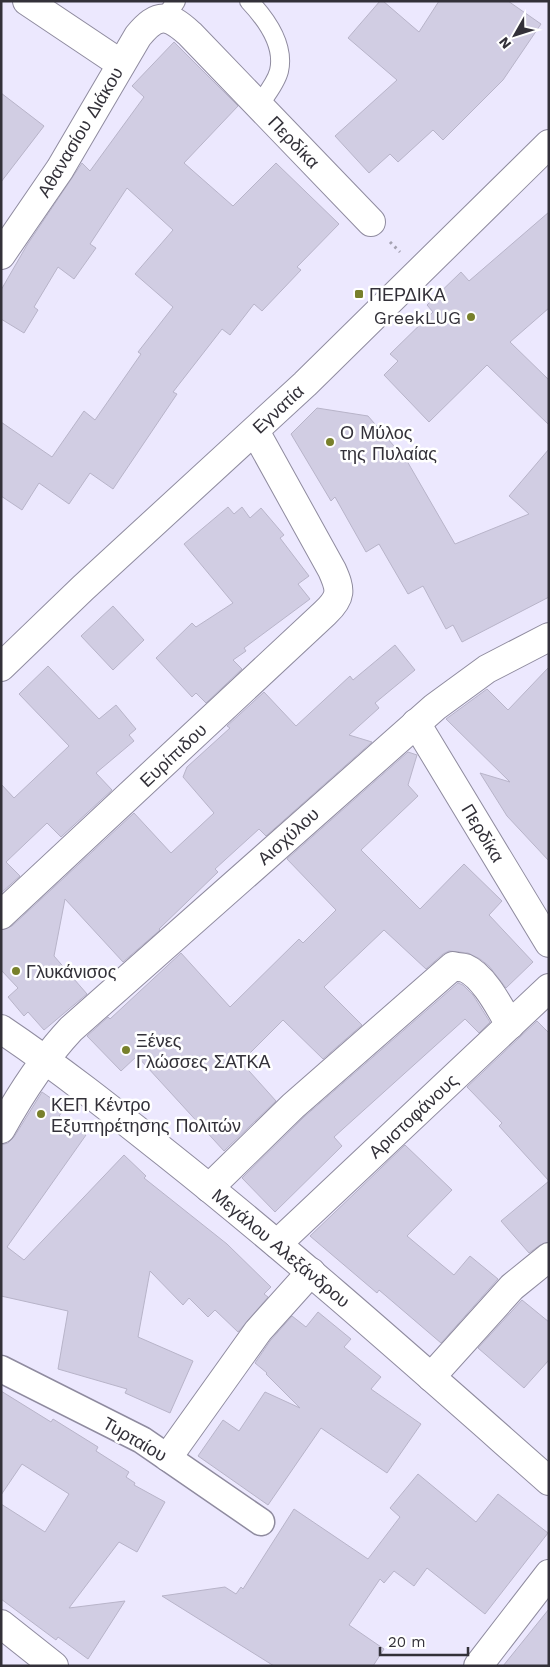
<svg xmlns="http://www.w3.org/2000/svg" width="550" height="1667" font-family="'Work Sans',sans-serif">
<style>
.building{fill:#d1cde3;stroke:#b8b4c9}
.lines{fill:none;stroke-linecap:round;stroke-linejoin:round}
.service-casing{stroke:#8f8b9f;stroke-width:20}
.pedestrian-casing{stroke:#8f8b9f;stroke-width:29}
.minor-casing{stroke:#8f8b9f;stroke-width:30}
.tertiary-casing{stroke:#8f8b9f;stroke-width:30}
.path{stroke:#a4a1b1;stroke-width:3;stroke-dasharray:2.5 4;stroke-linecap:butt}
.service{stroke:#fff;stroke-width:18}
.pedestrian{stroke:#fff;stroke-width:26}
.minor{stroke:#fff;stroke-width:28}
.tertiary{stroke:#fff;stroke-width:28}
.poi-dot{fill:#78802b;stroke:#fff;stroke-width:2}
.labels{text-anchor:middle;dominant-baseline:central;stroke-width:5;stroke-linejoin:round;paint-order:stroke}
.street-label{font-size:18px;fill:#333139;stroke:#fff}
.poi-label{font-size:18px;fill:#333139;stroke:#fff;text-anchor:start}
</style>
<rect width="100%" height="100%" fill="#ece8fe"/>
<g class="building">
<polygon points="380,1 383,1 419,32 439,1 508,1 541,24 503,80 443,140 433,130 398,162 390,154 369,173 335,136 397,80 348,38"/>
<polygon points="174,42 238,106 184,163 233,206 276,163 339,224 297,267 301,270 262,311 254,304 230,335 222,329 173,392 177,394 113,489 90,473 69,504 39,483 22,510 1,496 1,422 52,457 84,411 95,420 141,354 138,352 173,307 135,274 173,230 127,188 90,244 96,248 74,279 58,267 34,307 38,310 24,333 1,319 1,290 27,245 82,163 90,171 144,97 132,86"/>
<polygon points="1,93 44,126 1,182"/>
<polygon points="549,212 549,308 510,342 549,380 549,425 487,365 429,422 384,375 398,361 390,354 433,312 427,305 461,272 469,281"/>
<polygon points="317,408 368,416 407,461 455,544 529,514 509,496 549,449 549,597 462,642 453,625 446,629 423,586 408,594 379,544 366,552 335,497 331,501 291,434"/>
<polygon points="228,507 234,514 242,507 250,518 261,508 284,535 280,538 309,576 298,584 310,599 244,648 246,651 233,660 242,669 206,703 196,693 192,697 156,658 192,623 196,627 233,603 184,544"/>
<polygon points="113,606 144,640 113,670 81,636"/>
<polygon points="395,645 415,670 375,703 379,708 349,735 372,742 266,836 259,829 215,869 218,872 159,929 160,930 123,962 65,899 54,956 87,994 44,1030 28,1012 24,1016 8,997 18,988 1,970 1,930 12,926 134,813 171,853 214,813 183,777 187,767 230,728 227,726 264,692 296,726 350,676 353,680"/>
<polygon points="48,666 99,719 116,705 136,729 129,735 134,741 96,773 112,790 61,837 47,823 6,862 20,876 1,893 1,784 14,798 69,746 19,694"/>
<polygon points="549,667 549,861 507,816 480,773 510,782 446,719 487,689 508,710"/>
<polygon points="408,752 417,755 408,785 418,796 361,850 420,909 464,864 502,901 489,915 533,962 506,988 489,966 480,959 468,953 449,951 443,954 426,969 384,930 324,987 362,1025 323,1059 283,1020 241,1062 276,1101 224,1151 137,1056 121,1071 87,1036 108,1017 110,1019 181,953 230,1007 299,939 303,943 336,910 287,859"/>
<polygon points="458,983 463,985 473,995 490,1022 479,1033 465,1019 334,1137 342,1146 275,1212 242,1178 304,1117"/>
<polygon points="537,1021 549,1033 549,1181 499,1126 502,1123 467,1087"/>
<polygon points="42,1092 65,1108 59,1116 86,1135 7,1247 24,1260 124,1155 146,1176 144,1178 227,1244 271,1287 264,1294 268,1297 238,1332 215,1310 208,1317 189,1298 183,1305 150,1271 138,1337 193,1361 170,1413 125,1393 127,1389 58,1369 68,1311 1,1296 1,1145 8,1143 14,1137"/>
<polygon points="405,1145 452,1190 407,1236 454,1275 470,1256 498,1279 441,1343 379,1290 377,1293 310,1236"/>
<polygon points="549,1181 549,1242 540,1245 529,1253 501,1221"/>
<polygon points="522,1300 549,1322 549,1360 524,1388 478,1348"/>
<polygon points="318,1312 351,1339 344,1347 381,1377 371,1389 421,1424 387,1473 321,1428 268,1505 198,1456 223,1420 239,1431 265,1392 300,1408 266,1374 267,1373 255,1363 270,1341 292,1316 306,1327"/>
<polygon points="1,1391 51,1422 53,1419 98,1447 96,1451 129,1472 126,1477 135,1483 134,1485 165,1502 137,1552 119,1542 69,1608 125,1601 88,1659 58,1637 56,1640 1,1599 1,1504 45,1532 69,1494 22,1464 1,1495"/>
<polygon points="418,1474 476,1522 498,1494 548,1533 485,1614 427,1568 414,1586 394,1571 384,1583 380,1579 349,1625 384,1649 373,1666 274,1666 162,1596 225,1587 236,1594 241,1587 243,1589 294,1509 368,1559 400,1517 390,1508"/>
<polygon points="549,1609 549,1666 503,1666"/>
</g>
<g class="lines">
<g class="service-casing">
<g id="service">
<path d="M249 1C266 19 285 45 279 71 276 83 266 95 259 105"/>
<polyline points="165,18 176,1"/>
</g>
</g>
<g class="pedestrian-casing">
<polyline id="pedestrian" points="1,1369 142,1440 261,1522"/>
</g>
<g class="minor-casing">
<g id="minor">
<polyline points="27,1 121,64"/>
<path d="M1 255 60 169 138 36C158 12 168 14 190 34L371 222"/>
<polyline points="416,723 549,943"/>
<path d="M1 915 325 613C342 597 341 590 332 570L255 431"/>
<path d="M1 1129C21 1093 43 1059 71 1029L435 707 487 669 549 637"/>
<path d="M209 1188 293 1106 453 966C456 967 461 967 465 968 484 976 500 1008 510 1025"/>
<polyline points="277,1244 549,988"/>
<polyline points="431,1377 512,1287 549,1257"/>
<polyline points="168,1457 258,1331 311,1272"/>
<polyline points="1,1624 54,1666"/>
<polyline points="478,1666 549,1574"/>
</g>
</g>
<g class="tertiary-casing">
<g id="tertiary">
<polyline points="1,667 83,588 305,384 549,144"/>
<path d="M1 1029C59 1068 113 1111 167 1154 298 1258 423 1370 549 1481"/>
</g>
</g>
<polyline class="path" points="390,242 400,252"/>
<use href="#service" class="service"/>
<use href="#pedestrian" class="pedestrian"/>
<use href="#minor" class="minor"/>
<use href="#tertiary" class="tertiary"/>
</g>
<g class="poi-dot">
<rect x="354" y="289" width="10" height="10" rx="2.5"/>
<circle cx="471" cy="317" r="5"/>
<circle cx="330" cy="442" r="5"/>
<circle cx="16" cy="971" r="5"/>
<circle cx="126" cy="1050" r="5"/>
<circle cx="41" cy="1114" r="5"/>
</g>
<g class="labels">
<g class="street-label">
<text transform="translate(80 132) rotate(-59)">Αθανασίου Διάκου</text>
<text transform="translate(294 142) rotate(46)">Περδίκα</text>
<text transform="translate(278 409) rotate(-43)">Εγνατία</text>
<text transform="translate(173 755) rotate(-43)">Ευρίπιδου</text>
<text transform="translate(483 833) rotate(59)">Περδίκα</text>
<text transform="translate(288 836) rotate(-42)">Αισχύλου</text>
<text transform="translate(413 1116) rotate(-43)">Αριστοφάνους</text>
<text transform="translate(281 1248) rotate(40)">Μεγάλου Αλεξάνδρου</text>
<text transform="translate(135 1439) rotate(30)">Τυρταίου</text>
</g>
<g class="poi-label">
<text x="369" y="294">ΠΕΡΔΙΚΑ</text>
<text x="461" y="317" text-anchor="end">GreekLUG</text>
<text x="340" y="432">Ο Μύλος<tspan x="340" dy="21">της Πυλαίας</tspan></text>
<text x="26" y="971">Γλυκάνισος</text>
<text x="136" y="1040">Ξένες<tspan x="136" dy="21">Γλώσσες ΣΑΤΚΑ</tspan></text>
<text x="51" y="1104">ΚΕΠ Κέντρο<tspan x="51" dy="21">Εξυπηρέτησης Πολιτών</tspan></text>
</g>
</g>
<rect width="550" height="1667" fill="none" stroke="#333139" stroke-width="5"/>
<g transform="translate(515 35) rotate(231)" stroke="#ffffff" stroke-width="4" paint-order="stroke">
<path d="M0-4L9 19L0 12L-9 19Z" fill="#333139"/>
<text y="-8" font-size="14" font-weight="bold" text-anchor="middle" fill="#333139">N</text>
</g>
<path d="M380 1647v8h88v-8" fill="none" stroke="#333139" stroke-width="2.5"/>
<text x="388" y="1647" font-size="15" fill="#333139" stroke="#ffffff" stroke-width="4" paint-order="stroke">20 m</text>
</svg>
